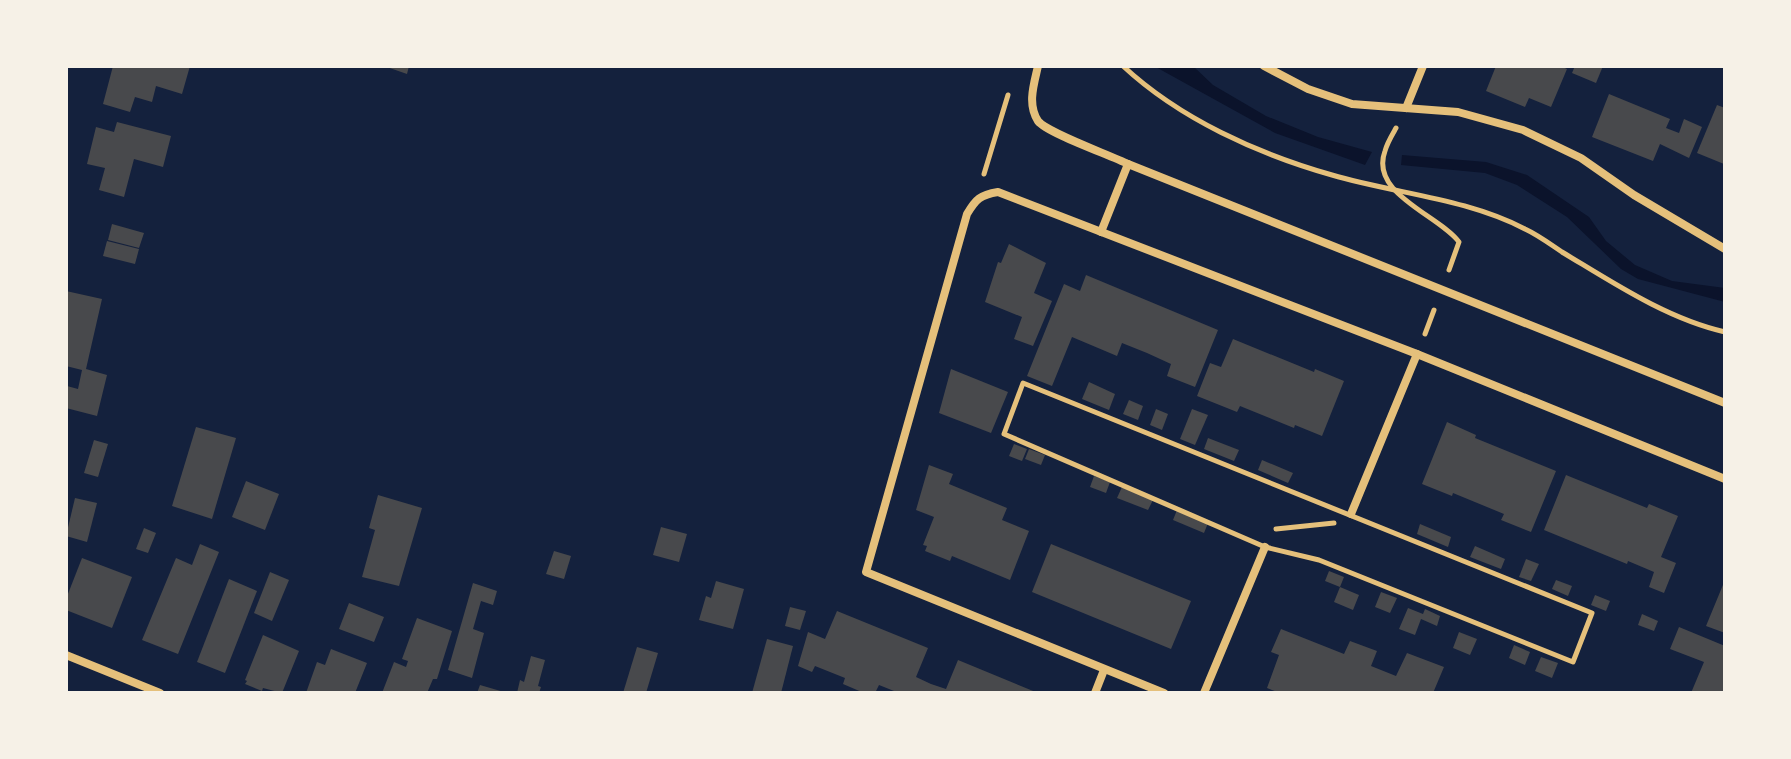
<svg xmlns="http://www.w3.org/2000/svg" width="1791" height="759" font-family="Poppins,sans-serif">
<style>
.water{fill:#0b132b}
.building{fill:#48494c}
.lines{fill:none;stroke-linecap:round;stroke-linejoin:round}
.path{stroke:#e5c07b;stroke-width:5}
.minor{stroke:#e5c07b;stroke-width:8}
</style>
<rect width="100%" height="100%" fill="#14213d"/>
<g class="water">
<polygon points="1154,66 1193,66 1213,85 1266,116 1318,137 1372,152 1365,165 1275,133"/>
<polygon points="1402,155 1486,162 1527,175 1589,217 1606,241 1635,265 1672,281 1725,288 1725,302 1638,279 1621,269 1567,217 1517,185 1485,173 1401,165"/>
</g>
<g class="building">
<polygon points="113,66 190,66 182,94 156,86 152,102 135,97 130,112 103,104"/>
<polygon points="384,66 409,66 407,74"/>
<polygon points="1496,66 1560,66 1567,69 1551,107 1529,98 1525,107 1486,91"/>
<polygon points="1575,66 1603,66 1596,83 1572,73"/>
<polygon points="1609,94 1670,119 1666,128 1679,133 1684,119 1702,127 1689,158 1660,144 1653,161 1592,137"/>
<polygon points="1717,105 1725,108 1724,164 1697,153"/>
<polygon points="117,122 171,136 163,167 134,159 124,197 99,190 105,168 87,164 96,127 114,132"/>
<polygon points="112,224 144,233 139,248 108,240"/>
<polygon points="107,241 139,249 135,264 103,256"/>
<polygon points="1009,244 1046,263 1034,293 1052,301 1033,346 1014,339 1022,317 985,302 998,262 1001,263"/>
<polygon points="1086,275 1218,330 1195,387 1167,376 1171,364 1147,353 1122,343 1117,356 1072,337 1052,386 1027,376 1064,284 1080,291"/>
<polygon points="66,291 102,299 86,369 107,375 97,416 66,408 67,386 78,389 82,370 66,366"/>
<polygon points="1233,339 1314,372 1315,369 1344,381 1322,436 1295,425 1294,428 1240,406 1237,412 1197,396 1210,363 1221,367"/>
<polygon points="951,369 1008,392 991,433 939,413"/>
<polygon points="1089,382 1115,394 1109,410 1082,399"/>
<polygon points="1129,400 1143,406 1138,420 1123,414"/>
<polygon points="1156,409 1168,414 1162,430 1150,425"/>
<polygon points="1192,409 1208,415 1195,445 1180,439"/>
<polygon points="1447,422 1476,435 1475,438 1556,471 1531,532 1501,520 1504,514 1453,493 1452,496 1422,484"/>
<polygon points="196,427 236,438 212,519 172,506"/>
<polygon points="1208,438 1239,450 1234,461 1204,449"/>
<polygon points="94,440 108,444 98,477 84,473"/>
<polygon points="1014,444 1027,449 1022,461 1009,456"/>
<polygon points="1029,449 1045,455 1041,465 1025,459"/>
<polygon points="1262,460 1293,473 1288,483 1258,470"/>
<polygon points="929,465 953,474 949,484 1007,508 1002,520 1029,531 1010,580 952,556 950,561 925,551 927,546 923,545 934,517 916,510"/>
<polygon points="1566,475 1647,508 1649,504 1678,516 1661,557 1676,563 1664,593 1649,587 1654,572 1628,561 1627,564 1544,530"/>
<polygon points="1094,476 1110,482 1106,493 1090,487"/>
<polygon points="246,481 279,494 265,530 232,517"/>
<polygon points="1122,487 1153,500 1148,510 1117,498"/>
<polygon points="378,495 422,508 399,586 362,577 375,530 369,528"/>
<polygon points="75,498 97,503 87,542 66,536"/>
<polygon points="1177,510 1208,523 1204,533 1173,520"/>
<polygon points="1420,524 1451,537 1448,547 1417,534"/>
<polygon points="661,527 687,534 679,562 653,555"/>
<polygon points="144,528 156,533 148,553 136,549"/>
<polygon points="200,544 219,552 178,654 142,640 176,558 192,565"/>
<polygon points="1051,544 1191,601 1171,649 1032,592"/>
<polygon points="1475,546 1505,559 1501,569 1470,557"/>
<polygon points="554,551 571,556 564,579 546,574"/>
<polygon points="82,558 132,577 112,628 66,610 66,599"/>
<polygon points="1526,559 1539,564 1531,581 1519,577"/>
<polygon points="1329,571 1344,577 1340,587 1325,581"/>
<polygon points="270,572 289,580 272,621 254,613"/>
<polygon points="229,579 257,591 225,673 197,662"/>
<polygon points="1556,580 1572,586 1568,596 1552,589"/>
<polygon points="1725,580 1725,633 1706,626"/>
<polygon points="716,581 744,589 733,629 699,620 706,596 711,598"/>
<polygon points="473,583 497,591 493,605 481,601 473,629 484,633 472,678 448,670"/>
<polygon points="1340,587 1359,595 1353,610 1334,602"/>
<polygon points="1381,592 1397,598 1390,613 1375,607"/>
<polygon points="1595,595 1610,601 1606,611 1591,605"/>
<polygon points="349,603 384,617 374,642 339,629"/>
<polygon points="790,607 806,611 800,630 785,626"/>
<polygon points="1408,608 1423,614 1425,609 1440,616 1437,626 1421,619 1415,635 1399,629"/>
<polygon points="837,611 928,648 916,677 931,684 946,689 958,660 1038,693 899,693 879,685 875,693 864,693 843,684 845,678 815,666 812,672 798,666 808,632 825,639"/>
<polygon points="1642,614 1658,621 1654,631 1638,625"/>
<polygon points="417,618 452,631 437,679 433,679 427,693 382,693 394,662 406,667 408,661 402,659"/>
<polygon points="1679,627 1725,646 1725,693 1691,693 1704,662 1670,649"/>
<polygon points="1281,629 1344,654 1350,641 1377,651 1371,666 1396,676 1407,653 1444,667 1433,693 1280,693 1267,688 1279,655 1271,652"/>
<polygon points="1459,632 1477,639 1470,655 1453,648"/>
<polygon points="263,635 299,651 282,693 263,688 262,691 245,684 247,681 245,680"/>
<polygon points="767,639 793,646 781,693 752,693"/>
<polygon points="1514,645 1530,652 1525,665 1509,658"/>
<polygon points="637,647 658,653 646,693 623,693"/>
<polygon points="331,649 367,663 355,693 306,693 317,662 325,665"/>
<polygon points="531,656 545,660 538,686 541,687 539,693 517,693 520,680 524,682"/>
<polygon points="1541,657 1558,663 1552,678 1535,671"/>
<polygon points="480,685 504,692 504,693 477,693"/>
</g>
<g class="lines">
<g class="path">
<path d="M1123 66C1180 119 1258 154 1332 175 1397 194 1465 198 1525 229 1538 235 1550 244 1562 252 1612 282 1667 319 1725 332"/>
<path d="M1396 128C1392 135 1387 143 1385 151 1369 194 1439 215 1459 242L1449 270"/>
<polyline points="984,174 1008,95"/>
<polyline points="1425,334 1434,310"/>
<polygon points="1023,383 1592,613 1573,662 1319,560 1265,547 1004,434"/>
<polyline points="1276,529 1334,523"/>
</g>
<g class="minor">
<path d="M1038 66C1034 84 1027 104 1038 121 1047 133 1110 155 1128 164L1725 403"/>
<polyline points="1264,66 1308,89 1352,104 1458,112 1523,130 1581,158 1634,195 1725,249"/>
<polyline points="1406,108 1423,66"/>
<polyline points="1101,232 1128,164"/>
<polyline points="1351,514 1417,354"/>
<polyline points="66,655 160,693"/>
<polyline points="1095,693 1104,670"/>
<path d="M1164 693 866 572 967 214C976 199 980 195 998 192L1417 354 1725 479"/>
<polyline points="1204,693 1265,547"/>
</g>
</g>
<rect width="1791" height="759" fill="none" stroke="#f6f1e7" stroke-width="136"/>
</svg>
